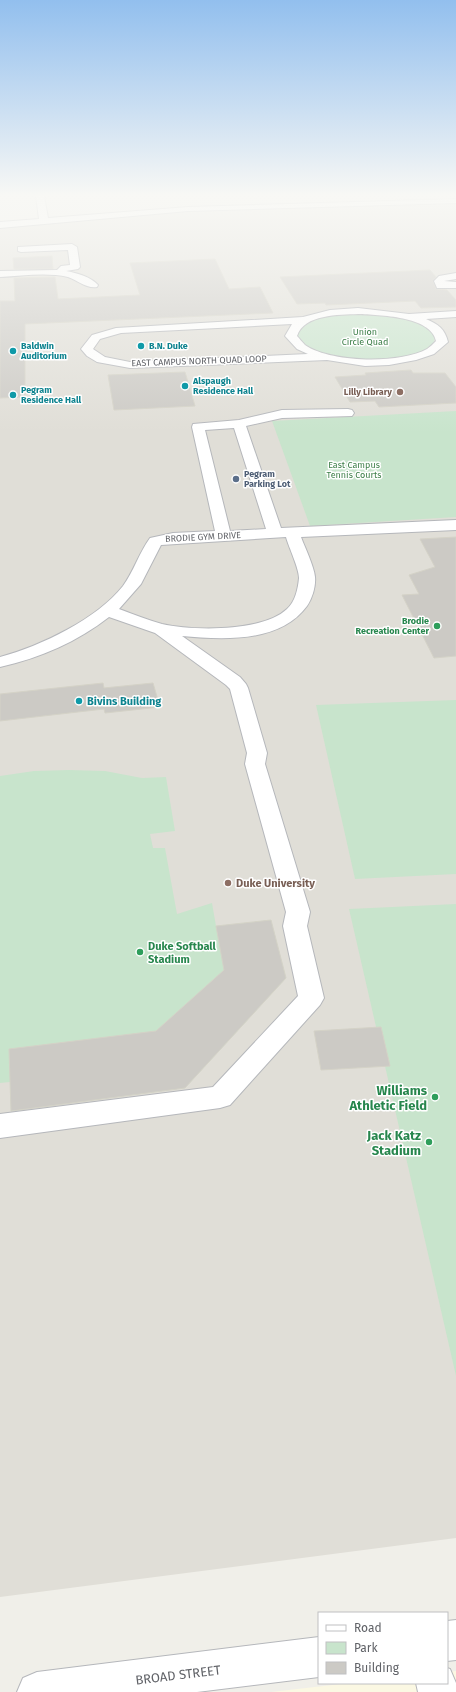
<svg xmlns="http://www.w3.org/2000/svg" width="456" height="1692" font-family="'Fira Sans',sans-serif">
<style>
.commercial{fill:#fbf8e3}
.education{fill:#e0ded7}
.green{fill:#c8e4cc}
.building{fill:#cccac5;stroke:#d4d2c7}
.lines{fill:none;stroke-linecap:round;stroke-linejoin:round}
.minor-casing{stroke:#b5b7bb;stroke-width:2}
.minor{fill:#fff;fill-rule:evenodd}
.culture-dot{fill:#0f9aa8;stroke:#fff;stroke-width:1.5}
.education-dot{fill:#8d6e63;stroke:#fff;stroke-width:1.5}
.service-dot{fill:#5c6f8a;stroke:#fff;stroke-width:1.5}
.leisure-dot{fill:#2e9e5b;stroke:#fff;stroke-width:1.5}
.labels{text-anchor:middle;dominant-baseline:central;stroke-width:3;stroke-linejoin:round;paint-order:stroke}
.far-park-label{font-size:9px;fill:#3e7f49;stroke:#fff}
.far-culture-label{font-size:9px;font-weight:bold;fill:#0d838f;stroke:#fff;text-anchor:start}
.far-street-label{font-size:9px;fill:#606267;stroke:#fff}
.far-education-label{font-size:9px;font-weight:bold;fill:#785e54;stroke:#fff;text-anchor:end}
.far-service-label{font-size:9px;font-weight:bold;fill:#4e5e75;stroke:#fff;text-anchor:start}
.far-leisure-label{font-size:9px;font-weight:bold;fill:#27864d;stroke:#fff;text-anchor:end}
.culture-label{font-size:11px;font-weight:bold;fill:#0d838f;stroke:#fff;text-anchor:start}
.education-label{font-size:11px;font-weight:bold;fill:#785e54;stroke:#fff;text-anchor:start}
.leisure-label{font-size:11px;font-weight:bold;fill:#27864d;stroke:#fff;text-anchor:start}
.near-leisure-label{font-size:13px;font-weight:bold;fill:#27864d;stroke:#fff;text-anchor:end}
.near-street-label{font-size:13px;fill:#606267;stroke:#fff}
</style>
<rect width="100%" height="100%" fill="#f0efe9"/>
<polygon class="commercial" points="456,1671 456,1692 271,1692 350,1683 447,1683 447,1672"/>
<polygon class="education" points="456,203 456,1538 0,1597 0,227 29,226 153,213 221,209"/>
<g class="green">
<path d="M345 314C365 314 426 313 434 336 436 341 432 346 428 349 404 364 322 364 301 344 298 342 297 336 295 333 313 317 322 317 345 314Z"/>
<polygon points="456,411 456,517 310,526 272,421"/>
<polygon points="456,700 456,874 355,879 316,705"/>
<polygon points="69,770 105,771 142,778 166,777 175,831 150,834 153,848 165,848 177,914 212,903 216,926 271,920 286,978 185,1088 11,1111 10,1082 0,1083 0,776 34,771"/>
<polygon points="456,904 456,1376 349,909"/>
</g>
<g class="building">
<polygon points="52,256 53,269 14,269 13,258"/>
<polygon points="215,259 229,289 260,287 273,313 25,324 25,397 0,398 0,301 15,301 14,278 55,277 58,299 140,295 130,263"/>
<polygon points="430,270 436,277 433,281 436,289 447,290 456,300 456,307 421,308 415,301 326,305 325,303 297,304 280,277"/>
<polygon points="411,370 413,373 445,373 456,387 456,403 379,407 375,401 350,402 335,377 366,375 365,373"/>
<polygon points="185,372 195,406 114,410 108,375"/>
<polygon points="456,537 456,656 434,658 402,595 419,594 409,575 435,567 420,539"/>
<polygon points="103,683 104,688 153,683 160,707 105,713 104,709 0,721 0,694"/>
<polygon points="271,920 286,978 185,1088 11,1111 9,1049 156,1031 224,970 216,926"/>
<polygon points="381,1027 390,1066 321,1070 314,1031"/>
</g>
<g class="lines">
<g class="minor-casing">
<g id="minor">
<polygon points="36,196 44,196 48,218 188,207 456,199 456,203 188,211 0,228 0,222 39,219"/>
<path d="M72 244 77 247 80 267 78 269 66 271C77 273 91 277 98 285L97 287C87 289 77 280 68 277 46 272 22 276 0 277V271L57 270 61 266 70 265 68 250 21 252 18 251V247Z"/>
<polygon points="456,273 456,279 444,281 456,282 456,288 437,288 434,281 439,276"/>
<path d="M358 308 409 314 456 311V317L426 319C438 324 445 329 448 342L434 354 416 360 389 365 365 366 327 360 130 368 97 362 87 356 81 349 92 335 116 328 303 317 330 310ZM358 314C379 315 431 316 436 341 433 344 430 347 427 349 400 364 331 363 305 345 302 342 299 338 297 336 304 314 339 315 358 314ZM292 324 285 336 297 349 308 354 130 362 105 357 93 349 100 339 121 333Z"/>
<path d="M348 409 352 410 354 413 352 416 282 418 246 426 281 528 456 520V530L301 537C305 548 314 566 315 577 316 586 312 599 307 606 280 643 223 640 182 636L240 677 246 684 248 688 267 753 265 764 310 912 307 926 324 998 320 1005 230 1105 220 1108 0 1138V1114L213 1087 298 996 283 926 286 912 245 764 247 753 230 689 226 685 155 633 109 617C77 642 40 658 0 667V657C41 646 97 619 123 586 134 571 139 553 150 538L173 533 215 531 192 427 193 424 239 420 282 410ZM234 428 266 529 230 531 205 430ZM286 537C289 548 299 568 299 578 298 589 295 602 287 609 263 632 193 631 162 624 148 620 133 614 119 609L141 584 161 545Z"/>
<polygon points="456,1620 456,1660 447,1661 447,1621"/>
<polygon points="319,1637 319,1677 197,1692 17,1692 23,1678 37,1672"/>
<polygon points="447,1668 450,1669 456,1683 456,1692 418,1692 416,1683 447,1683"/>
</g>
</g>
<use href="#minor" class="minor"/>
</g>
<linearGradient id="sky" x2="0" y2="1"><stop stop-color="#92bfee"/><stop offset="0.45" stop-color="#f8f8f5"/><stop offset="1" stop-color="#f8f8f5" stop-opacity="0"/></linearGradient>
<rect width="456" height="433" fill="url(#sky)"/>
<g class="culture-dot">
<circle cx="141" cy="346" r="4"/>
<circle cx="13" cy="351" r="4"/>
<circle cx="185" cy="386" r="4"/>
<circle cx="13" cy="395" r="4"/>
<circle cx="79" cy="701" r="4"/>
</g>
<g class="education-dot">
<circle cx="400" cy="392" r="4"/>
<circle cx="228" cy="883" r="4"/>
</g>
<circle class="service-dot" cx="236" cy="479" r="4"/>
<g class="leisure-dot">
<circle cx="437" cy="626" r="4"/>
<circle cx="140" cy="952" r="4"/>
<circle cx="435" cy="1097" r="4"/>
<circle cx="429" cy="1142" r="4"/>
</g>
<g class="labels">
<g class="far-park-label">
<text x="365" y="332">Union<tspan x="365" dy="10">Circle Quad</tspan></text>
<text x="354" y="465">East Campus<tspan x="354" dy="10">Tennis Courts</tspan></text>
</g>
<g class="far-culture-label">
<text x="21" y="346">Baldwin<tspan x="21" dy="10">Auditorium</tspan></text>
<text x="149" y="346">B.N. Duke</text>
<text x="193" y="381">Alspaugh<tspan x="193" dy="10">Residence Hall</tspan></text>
<text x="21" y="390">Pegram<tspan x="21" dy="10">Residence Hall</tspan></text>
</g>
<g class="far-street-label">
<text transform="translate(199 361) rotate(-2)">EAST CAMPUS NORTH QUAD LOOP</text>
<text transform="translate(203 537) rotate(-3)">BRODIE GYM DRIVE</text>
</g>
<g class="far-education-label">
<text x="392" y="392">Lilly Library</text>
</g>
<g class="far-service-label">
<text x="244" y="474">Pegram<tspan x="244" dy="10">Parking Lot</tspan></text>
</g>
<g class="far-leisure-label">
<text x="429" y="621">Brodie<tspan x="429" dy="10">Recreation Center</tspan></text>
</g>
<g class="culture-label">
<text x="87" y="701">Bivins Building</text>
</g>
<g class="education-label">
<text x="236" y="883">Duke University</text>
</g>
<g class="leisure-label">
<text x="148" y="946">Duke Softball<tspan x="148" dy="13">Stadium</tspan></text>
</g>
<g class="near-leisure-label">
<text x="427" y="1090">Williams<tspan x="427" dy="15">Athletic Field</tspan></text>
<text x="421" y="1135">Jack Katz<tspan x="421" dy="15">Stadium</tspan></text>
</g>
<g class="near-street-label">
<text transform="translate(178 1675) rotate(-7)">BROAD STREET</text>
</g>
</g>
<rect x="318" y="1612" width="130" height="72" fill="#ffffff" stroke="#bfc0c2"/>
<rect x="326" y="1625" width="20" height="6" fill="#ffffff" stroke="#bfc0c2"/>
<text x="354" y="1632" font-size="12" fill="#606267">Road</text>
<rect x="326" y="1642" width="20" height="12" fill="#c8e4cc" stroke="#bfc0c2"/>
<text x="354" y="1652" font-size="12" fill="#606267">Park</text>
<rect x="326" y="1662" width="20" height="12" fill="#cccac5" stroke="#bfc0c2"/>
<text x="354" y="1672" font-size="12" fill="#606267">Building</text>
</svg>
